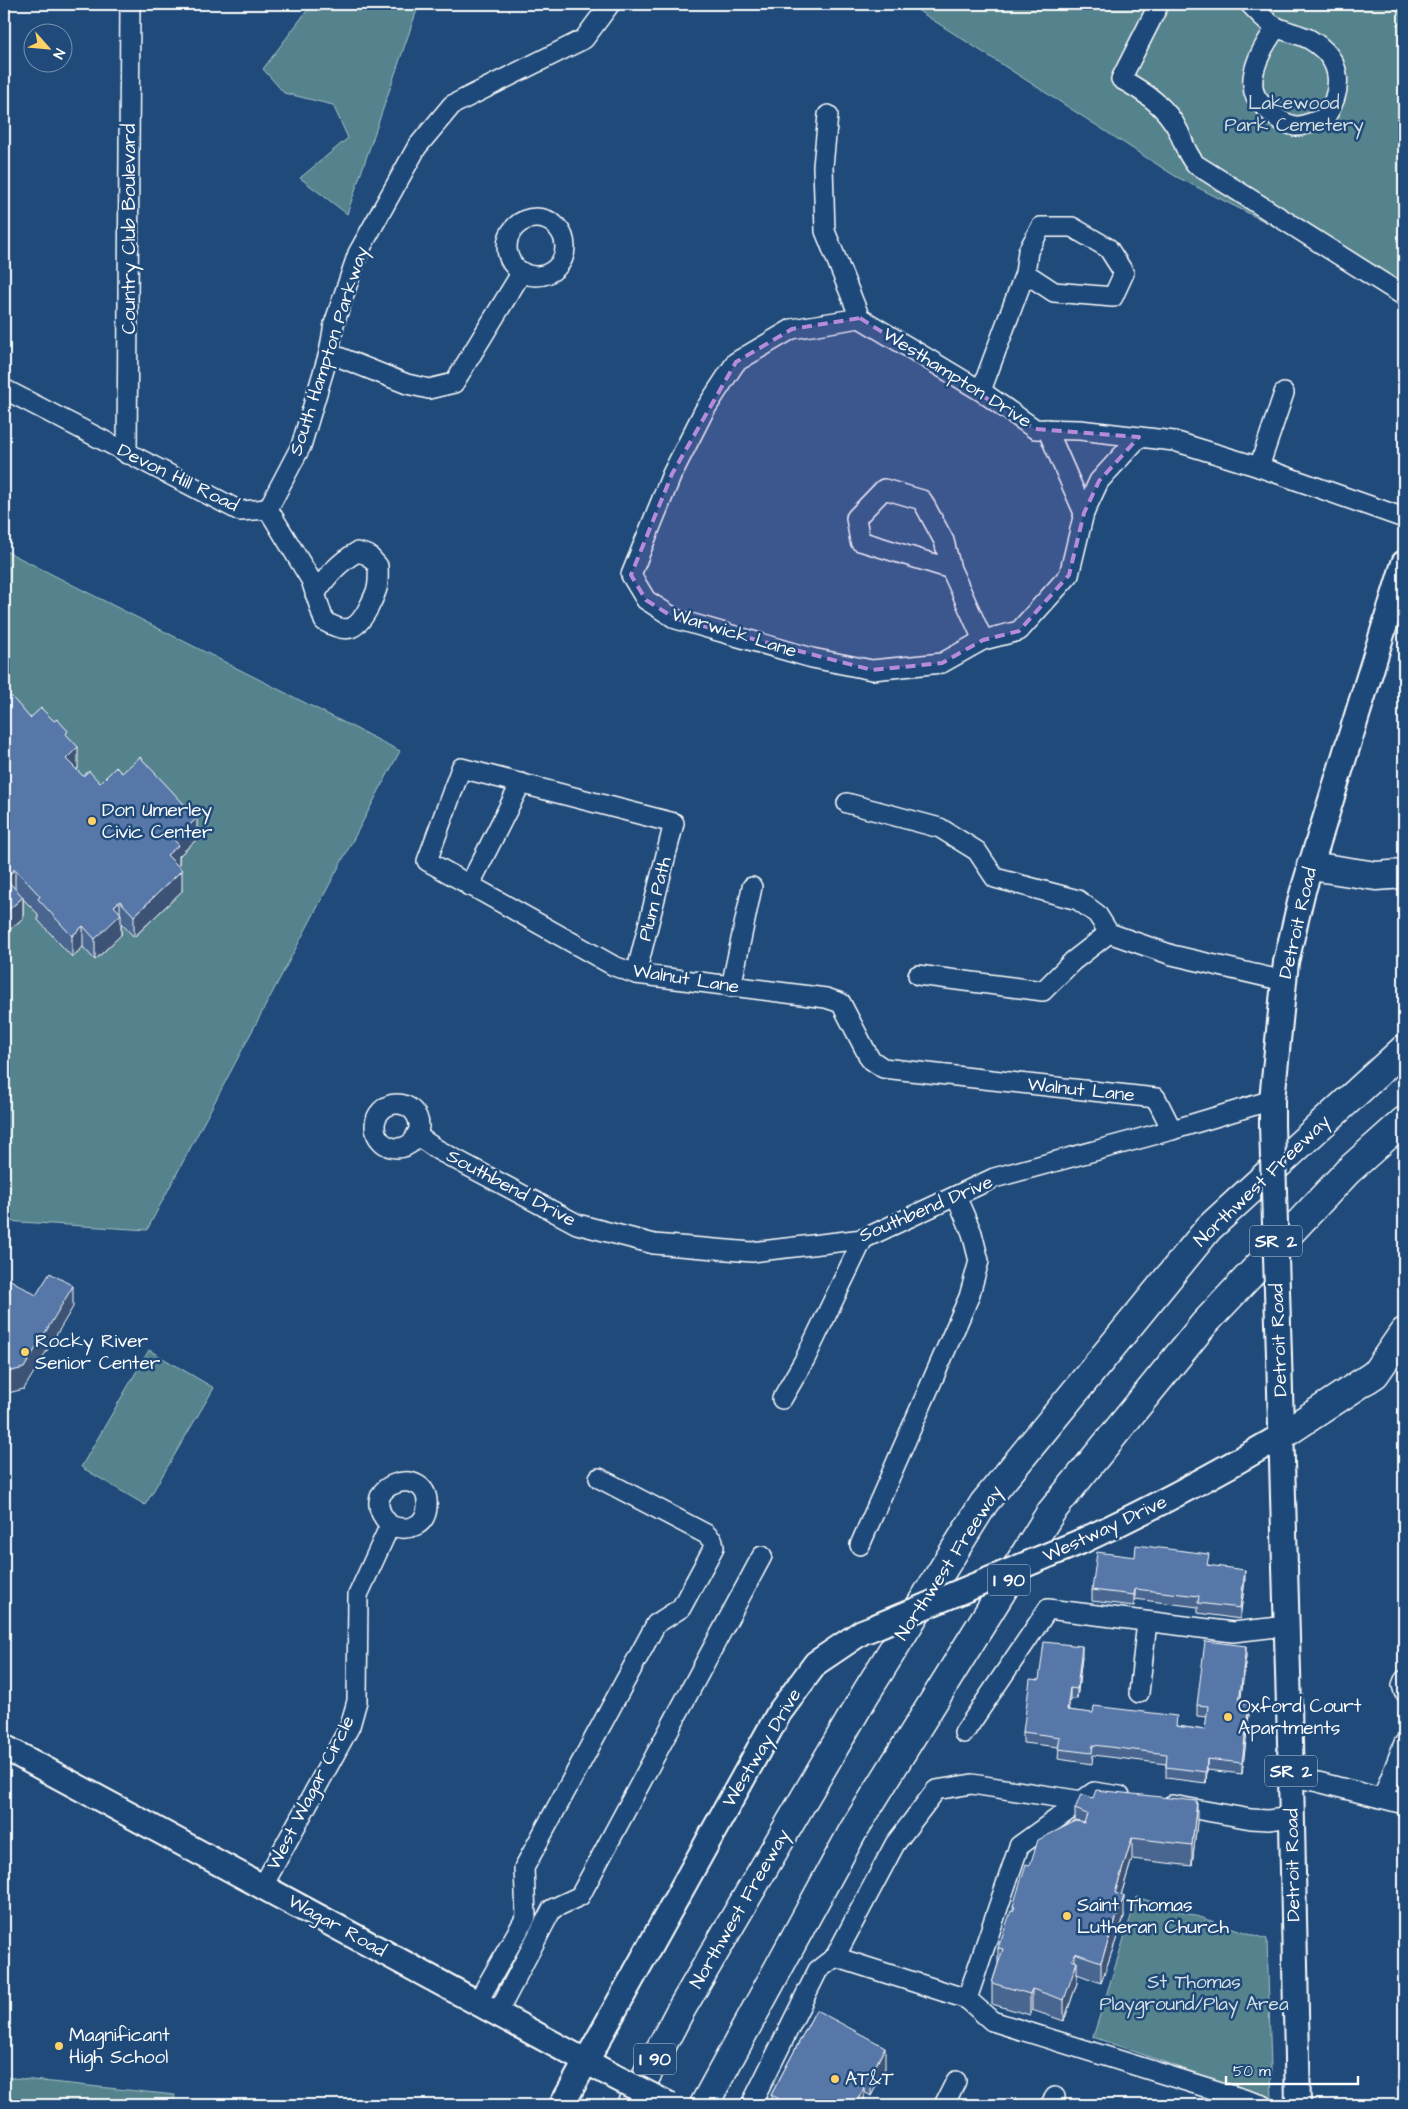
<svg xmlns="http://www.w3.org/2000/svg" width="1408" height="2109" font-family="'Architects Daughter',sans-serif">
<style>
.green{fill:#54838d;stroke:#aac1c6}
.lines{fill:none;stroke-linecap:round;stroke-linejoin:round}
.minor-casing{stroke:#fff;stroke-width:22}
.major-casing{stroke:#fff;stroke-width:28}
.highway-casing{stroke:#fff;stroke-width:31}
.minor{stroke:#1f4a7a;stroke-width:19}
.major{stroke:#1f4a7a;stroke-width:24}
.highway{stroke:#1f4a7a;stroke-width:28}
.major-bridge-casing{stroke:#fff;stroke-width:28;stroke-linecap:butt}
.major-bridge{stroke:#1f4a7a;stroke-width:24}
.wall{fill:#4a6690;stroke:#fff}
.shaded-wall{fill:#3c5376;stroke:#fff}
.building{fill:#5677a8;stroke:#fff}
.marked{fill:#b68bdc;fill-opacity:0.2;stroke:#b68bdc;stroke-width:4;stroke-dasharray:10 6;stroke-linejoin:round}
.poi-dot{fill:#ffd166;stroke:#1f4a7a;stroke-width:2}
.labels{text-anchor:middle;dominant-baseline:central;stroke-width:5;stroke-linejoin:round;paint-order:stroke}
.shield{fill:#1f4a7a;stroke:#bcc9d7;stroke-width:1}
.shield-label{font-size:18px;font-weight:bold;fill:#fff}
.park-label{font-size:19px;fill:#d4e0e2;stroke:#1f4a7a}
.street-label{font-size:19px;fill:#fff;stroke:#1f4a7a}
.poi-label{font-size:19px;fill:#fff;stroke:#1f4a7a;text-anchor:start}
</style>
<rect width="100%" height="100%" fill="#1f4a7a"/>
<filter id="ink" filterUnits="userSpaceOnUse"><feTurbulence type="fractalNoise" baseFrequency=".02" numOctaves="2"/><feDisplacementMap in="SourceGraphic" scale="10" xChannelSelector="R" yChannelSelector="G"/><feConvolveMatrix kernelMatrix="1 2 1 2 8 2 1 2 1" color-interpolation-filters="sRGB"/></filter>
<g filter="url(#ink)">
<g class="green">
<polygon points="312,4 419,4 347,214 300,178 348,138 333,105 284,93 263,69"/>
<polygon points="908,4 1404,4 1404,292 1175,176"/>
<polygon points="4,550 400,751 147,1230 4,1221"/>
<polygon points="149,1350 214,1388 145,1505 81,1467"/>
<polygon points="1137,1897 1267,1939 1272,2100 1093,2037"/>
<polygon points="4,2077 175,2095 174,2105 4,2105"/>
</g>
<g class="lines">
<g class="minor-casing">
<g id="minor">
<path d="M1159 4 1121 79C1145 92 1167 107 1179 132 1185 146 1185 151 1195 164L1404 296"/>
<path d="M1250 4C1258 12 1266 22 1276 27 1287 32 1299 34 1309 39 1342 58 1345 87 1325 118 1317 120 1303 127 1295 126 1286 124 1277 119 1271 113 1265 108 1256 99 1254 92 1248 71 1265 43 1277 27"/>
<polyline points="828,115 823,166 825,231 860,318 981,391 1035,429 1080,430 1174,441 1259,467 1404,518"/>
<circle cx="536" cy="247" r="29"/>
<polyline points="860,318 792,329 736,362 704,411 672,474 631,575 646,600 676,619 812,658 872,670 942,663 983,640 1019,631 1069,575 1084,513 1047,429"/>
<polyline points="329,353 407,384 429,389 454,383 522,272"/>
<polyline points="4,389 240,511 268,509"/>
<polyline points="981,391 1025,273 1054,292 1113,297 1124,273 1108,248 1072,227 1041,227 1028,251 1025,273"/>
<polyline points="127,454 130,4"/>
<polyline points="1259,467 1284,393"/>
<polyline points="268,509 301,446 329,353 334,324 358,253 417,147 452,105 584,39 610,4"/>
<path d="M268 509 311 580 324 621C348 635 357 630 369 607 378 589 379 586 378 566L368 555 357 552C338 563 327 576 315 594"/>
<polyline points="1084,513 1099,481 1139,437"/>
<polyline points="951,569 944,541 922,500 884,489 856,518 860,541 951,569 983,640"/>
<polyline points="847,803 940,828 977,851 995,878 1078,900 1097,914 1109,933 1172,955 1284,981"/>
<polyline points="469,886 521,783"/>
<polyline points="636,974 674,823 461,768 427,861 614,966 636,974 826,998 841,1003 870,1059 883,1068 1156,1098 1172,1130"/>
<polyline points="918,975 1043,991 1073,961 1109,933"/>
<polyline points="731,987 752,887"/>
<circle cx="397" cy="1126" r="22"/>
<polyline points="416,1135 438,1150 577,1224 654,1244 752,1252 863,1239 994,1178 1172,1130 1272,1100"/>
<polyline points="782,1399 805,1359 863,1239"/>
<polyline points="860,1545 969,1297 979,1261 972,1233 956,1196"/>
<polyline points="1404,1680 1402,1685 1404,1692"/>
<polyline points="1139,1693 1147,1622"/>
<polyline points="964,1733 1048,1609 1233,1632 1287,1626"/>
<polyline points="1291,1777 1318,1782 1404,1804"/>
<polyline points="1120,1796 1094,1792 1019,1846 967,1999 992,2021 1263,2105"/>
<polyline points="1383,1797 1404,1743"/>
<polyline points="1172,1805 1251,1819 1268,1820 1292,1817"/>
<path d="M263 1886 350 1726 357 1701 358 1595 390 1525C350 1485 431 1461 427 1507 426 1527 406 1532 390 1525"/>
<polyline points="835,1957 895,1844 936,1790 972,1784 1082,1801"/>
<polyline points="477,2003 526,1917 524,1868 656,1624 681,1608 714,1547 713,1541 706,1534 599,1478"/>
<polyline points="497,2014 552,1909 580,1896 762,1556"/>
<polyline points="751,2105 818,1970 835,1957 967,1999"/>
<polyline points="944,2105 956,2081"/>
<polyline points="1050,2105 1055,2097"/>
</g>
</g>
<g class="major-casing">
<g id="major">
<polyline points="1272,1125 1272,1100 1286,962 1302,894 1404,563"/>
<polyline points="1279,1356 1291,1777 1298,2105"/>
<path d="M1080 1542C1149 1510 1216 1474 1281 1436"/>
<polyline points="4,1747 615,2077"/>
<polyline points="562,2105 779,1713 816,1663 862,1632 875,1627"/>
</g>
</g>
<g class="highway-casing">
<g id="highway">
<polyline points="1311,866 1376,876 1404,874"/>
<polyline points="1281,1436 1375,1374 1404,1332"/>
<polyline points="631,2105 679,2013 866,1693 984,1503 1209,1228 1404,1049"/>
<polyline points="704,2105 853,1831 1051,1512 1204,1324 1348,1171 1404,1121"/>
</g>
</g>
<use href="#minor" class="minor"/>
<use href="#major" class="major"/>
<use href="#highway" class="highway"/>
<g class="major-bridge-casing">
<g id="major-bridge">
<polyline points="1272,1125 1279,1356"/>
<polyline points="875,1627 1080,1542"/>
<polyline points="615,2077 670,2105"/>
</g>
</g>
<use href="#major-bridge" class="major-bridge"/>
</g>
<g class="wall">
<polygon points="30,718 68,737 78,768 77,770 83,776 100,783 122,773 197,839 179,856 179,866 178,866 182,891 134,937 121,923 121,935 95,960 83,947 72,957 38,920 38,914 23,899 23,918 4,935"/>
<polygon points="1209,1565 1245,1580 1240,1619 1198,1613 1198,1607 1135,1599 1134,1606 1092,1601 1092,1590"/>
<polygon points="1246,1656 1240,1703 1249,1715 1242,1774 1207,1770 1206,1783 1166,1778 1166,1764 1093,1755 1092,1764 1058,1759 1059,1747 1023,1743 1023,1732 1039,1680 1082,1657 1077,1699 1070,1699 1068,1710 1177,1726 1205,1730 1207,1717 1197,1716 1197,1705"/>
<polygon points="1093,1798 1197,1822 1192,1866 1132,1859 1121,1895 1124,1917 1101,1983 1077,1974 1077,1983 1064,2021 1032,2010 1030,2015 992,2004 992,1983 998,1964 998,1948 1013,1911 1013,1906 1075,1821 1075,1809"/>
<polygon points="816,2010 885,2068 871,2096 864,2092 864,2105 771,2105 771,2095"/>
</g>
<g class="shaded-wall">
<polygon points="78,747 78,768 66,780 66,759"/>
<polygon points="197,818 197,839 179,856 179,866 167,876 167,855 174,840"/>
<polygon points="15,869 15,890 5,878"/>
<polygon points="182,870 182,891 134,937 134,916"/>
<polygon points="23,897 23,918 4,935 4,914"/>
<polygon points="120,901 120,915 121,914 121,935 95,960 95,939 114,906"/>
<polygon points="83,926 83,947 72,957 72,936"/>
<polygon points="73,1286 73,1307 24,1389 4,1394 4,1373"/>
<polygon points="1245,1570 1245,1580 1240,1619 1240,1608"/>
<polygon points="1135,1589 1135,1599 1134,1606 1134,1595"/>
<polygon points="1082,1646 1082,1657 1077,1699 1077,1689"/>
<polygon points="1246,1646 1246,1656 1239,1714 1239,1703"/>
<polygon points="1070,1688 1070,1699 1067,1721 1067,1710"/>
<polygon points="1249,1704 1249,1715 1242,1774 1242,1763"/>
<polygon points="1207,1759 1207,1770 1206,1783 1206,1772"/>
<polygon points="1197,1801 1197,1822 1192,1866 1192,1845"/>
<polygon points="1132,1838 1132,1859 1115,1914 1115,1893"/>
<polygon points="1124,1896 1124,1917 1101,1983 1101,1962"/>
<polygon points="1075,1953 1075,1968 1077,1962 1077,1983 1064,2021 1064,2000 1072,1960"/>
<polygon points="1032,1989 1032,2010 1030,2015 1030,1994"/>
<polygon points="885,2047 885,2068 871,2096 871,2075"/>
<polygon points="861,2070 861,2091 855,2082"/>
<polygon points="864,2088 864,2105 855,2105"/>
</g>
<g class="building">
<polygon points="11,696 30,718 41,708 54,721 57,719 68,731 66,734 78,747 66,759 83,776 89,771 100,783 116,767 122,773 140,757 197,818 174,840 179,845 167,855 182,870 134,916 120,901 114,906 121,914 95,939 83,926 72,936 38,899 40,896 15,869 5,878 23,897 4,914 4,703"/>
<polygon points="50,1273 73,1286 24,1368 4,1373 4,1276 36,1295"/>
<polygon points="1136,1545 1209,1554 1207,1565 1245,1570 1240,1608 1198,1603 1199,1596 1135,1589 1134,1595 1092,1590 1097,1552 1135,1557"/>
<polygon points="1205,1641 1246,1646 1239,1703 1249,1704 1242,1763 1207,1759 1206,1772 1166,1767 1167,1754 1093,1745 1092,1753 1058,1749 1060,1737 1023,1732 1030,1679 1039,1680 1044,1642 1082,1646 1077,1689 1070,1688 1067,1710 1093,1713 1094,1706 1177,1716 1176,1726 1205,1730 1208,1706 1197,1705"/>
<polygon points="1096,1790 1197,1801 1192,1845 1132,1838 1115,1893 1124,1896 1101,1962 1075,1953 1072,1960 1077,1962 1064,2000 1032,1989 1030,1994 992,1983 1003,1949 998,1948 1011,1911 1013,1911 1015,1907 1013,1906 1026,1864 1030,1865 1038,1840 1076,1821 1084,1823 1087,1814 1075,1809 1081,1794 1093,1798"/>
<polygon points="816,2010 885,2047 871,2075 861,2070 855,2082 864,2088 855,2105 791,2105 771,2095"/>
</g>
</g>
<path class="marked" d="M860 318 1035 429 1139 437 1099 481 1084 513 1069 575 1019 631 983 640 942 663 872 670 676 619 646 600 631 575 672 474 736 362 792 329Z"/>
<g class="poi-dot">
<circle cx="92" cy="821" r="5"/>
<circle cx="25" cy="1352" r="5"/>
<circle cx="1228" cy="1717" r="5"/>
<circle cx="1067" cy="1916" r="5"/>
<circle cx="59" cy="2046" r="5"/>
<circle cx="835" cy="2079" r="5"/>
</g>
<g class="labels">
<g class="shield">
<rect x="1250" y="1225.5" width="52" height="31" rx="4"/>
<rect x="988" y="1564.5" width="42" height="31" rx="4"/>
<rect x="1265" y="1755.5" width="52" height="31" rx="4"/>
<rect x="634" y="2043.5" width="42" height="31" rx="4"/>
</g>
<g class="shield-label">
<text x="1276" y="1241">SR 2</text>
<text x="1009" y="1580">I 90</text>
<text x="1291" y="1771">SR 2</text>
<text x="655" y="2059">I 90</text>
</g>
<g class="park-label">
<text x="1294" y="103">Lakewood<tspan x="1294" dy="22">Park Cemetery</tspan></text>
<text x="1194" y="1982">St Thomas<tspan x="1194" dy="22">Playground/Play Area</tspan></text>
</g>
<g class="street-label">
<text transform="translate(129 229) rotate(-90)">Country Club Boulevard</text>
<text transform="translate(329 351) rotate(-72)">South Hampton Parkway</text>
<text transform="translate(957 378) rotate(32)">Westhampton Drive</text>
<text transform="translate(178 478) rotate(26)">Devon Hill Road</text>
<text transform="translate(734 633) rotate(17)">Warwick Lane</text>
<text transform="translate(655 899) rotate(-76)">Plum Path</text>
<text transform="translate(1298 923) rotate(-77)">Detroit Road</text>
<text transform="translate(686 979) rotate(9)">Walnut Lane</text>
<text transform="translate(1081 1090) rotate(6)">Walnut Lane</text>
<text transform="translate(1262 1181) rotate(-44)">Northwest Freeway</text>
<text transform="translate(511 1188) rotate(28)">Southbend Drive</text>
<text transform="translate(926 1209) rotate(-23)">Southbend Drive</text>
<text transform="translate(1279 1340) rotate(-92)">Detroit Road</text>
<text transform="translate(1105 1529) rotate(-25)">Westway Drive</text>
<text transform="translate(949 1563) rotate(-57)">Northwest Freeway</text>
<text transform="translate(762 1748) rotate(-59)">Westway Drive</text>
<text transform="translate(311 1793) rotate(-63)">West Wagar Circle</text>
<text transform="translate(1293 1865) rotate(-91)">Detroit Road</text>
<text transform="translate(740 1909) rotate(-60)">Northwest Freeway</text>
<text transform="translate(337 1926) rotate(29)">Wagar Road</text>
</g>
<g class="poi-label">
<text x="102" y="810">Don Umerley<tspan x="102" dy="22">Civic Center</tspan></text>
<text x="35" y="1341">Rocky River<tspan x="35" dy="22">Senior Center</tspan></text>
<text x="1238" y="1706">Oxford Court<tspan x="1238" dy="22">Apartments</tspan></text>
<text x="1077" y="1905">Saint Thomas<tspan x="1077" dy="22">Lutheran Church</tspan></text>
<text x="69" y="2035">Magnificant<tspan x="69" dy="22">High School</tspan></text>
<text x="845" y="2079">AT&amp;T</text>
</g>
</g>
<rect width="1408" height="2109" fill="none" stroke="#1f4a7a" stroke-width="20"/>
<rect x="10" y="10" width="1388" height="2089" fill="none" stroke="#fff" stroke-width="2" filter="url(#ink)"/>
<g transform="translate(48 48) rotate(117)"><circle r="24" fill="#1f4a7a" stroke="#7992af"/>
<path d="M0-4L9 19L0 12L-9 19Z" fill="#ffd166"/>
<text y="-8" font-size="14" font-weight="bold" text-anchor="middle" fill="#ffffff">N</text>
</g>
<path d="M1226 2076v8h132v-8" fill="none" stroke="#ffffff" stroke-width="2.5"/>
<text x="1233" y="2076" font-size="15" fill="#ffffff" stroke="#1f4a7a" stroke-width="4" paint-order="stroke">50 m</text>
</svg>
